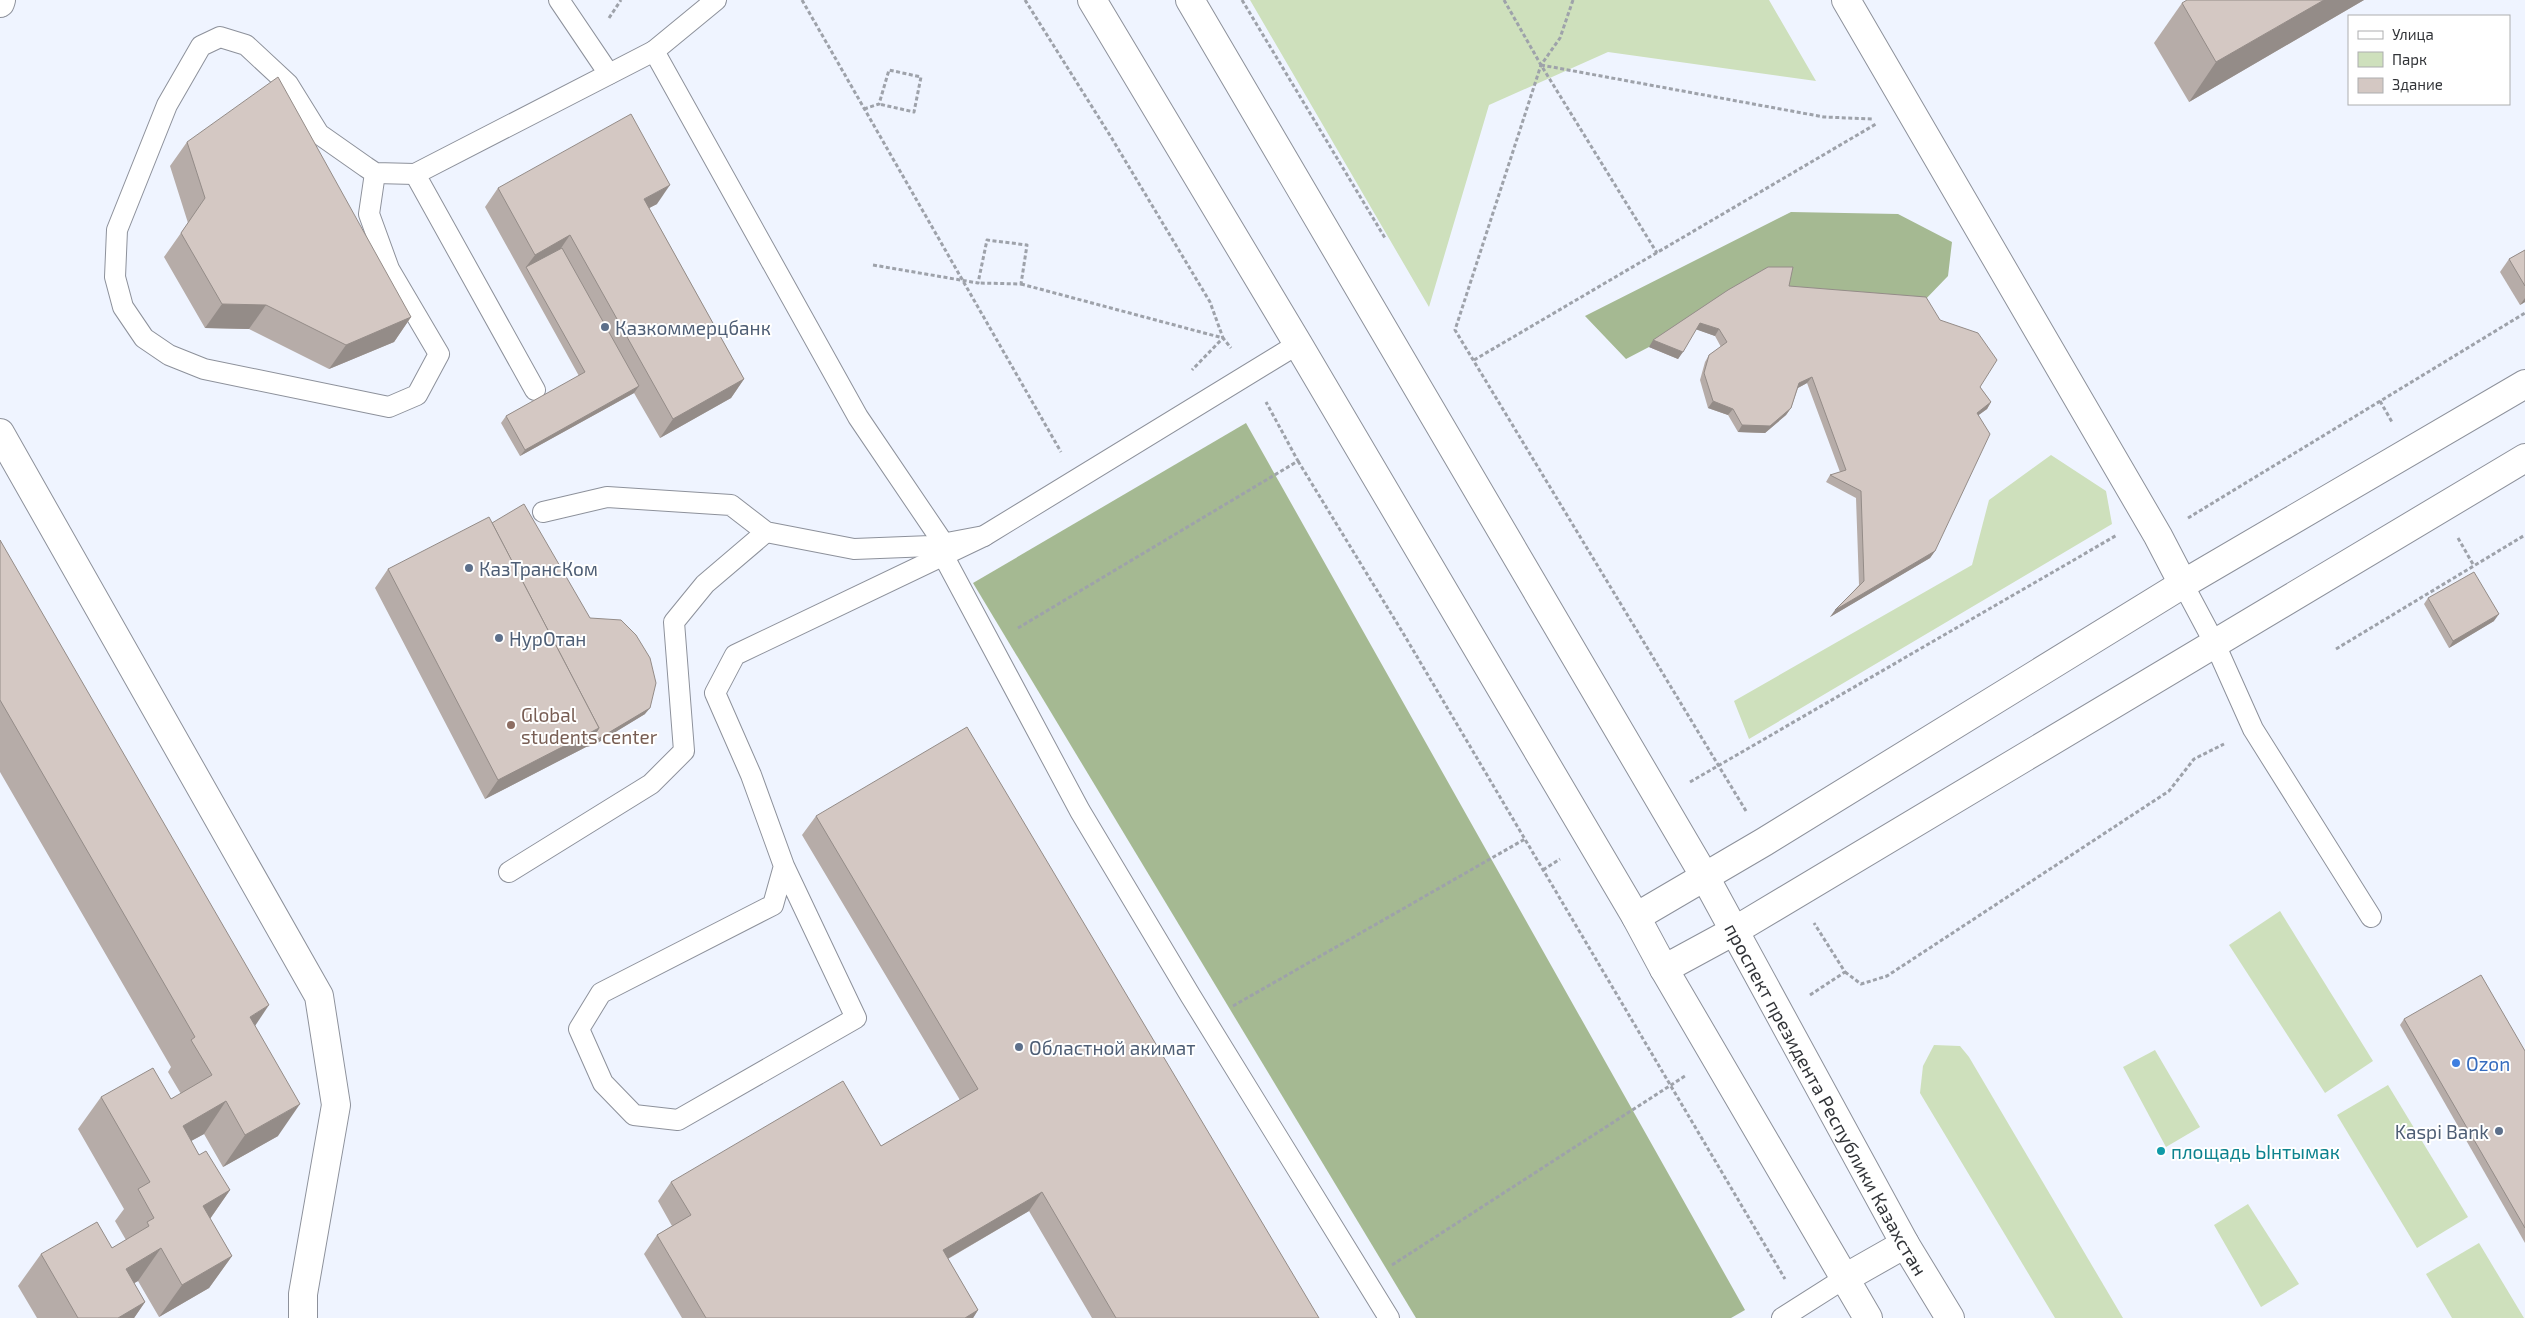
<svg xmlns="http://www.w3.org/2000/svg" width="2525" height="1318" font-family="'Exo 2',sans-serif">
<style>
.green{fill:#cee0bc}
.forest{fill:#a5b992}
.lines{fill:none;stroke-linecap:round;stroke-linejoin:round}
.service-casing{stroke:#8d919b;stroke-width:22}
.minor-casing{stroke:#8d919b;stroke-width:30}
.secondary-casing{stroke:#8d919b;stroke-width:30}
.path{stroke:#9ea2aa;stroke-width:3;stroke-dasharray:4 2.5;stroke-linecap:butt}
.service{stroke:#fff;stroke-width:20}
.minor{stroke:#fff;stroke-width:28}
.secondary{stroke:#fff;stroke-width:28}
.wall{fill:#b6aca8}
.shaded-wall{fill:#948c88}
.building{fill:#d4c8c3;stroke:#948c88}
.service-dot{fill:#5c6f8a;stroke:#fff;stroke-width:2}
.education-dot{fill:#8d6e63;stroke:#fff;stroke-width:2}
.shop-dot{fill:#3f7fe0;stroke:#fff;stroke-width:2}
.culture-dot{fill:#0f9aa8;stroke:#fff;stroke-width:2}
.labels{text-anchor:middle;dominant-baseline:central;stroke-width:4;stroke-linejoin:round;paint-order:stroke}
.service-label{font-size:19px;fill:#4e5e75;stroke:#fff;text-anchor:start}
.education-label{font-size:19px;fill:#785e54;stroke:#fff;text-anchor:start}
.shop-label{font-size:19px;fill:#366cbe;stroke:#fff;text-anchor:start}
.street-label{font-size:19px;fill:#323438;stroke:#fff}
.culture-label{font-size:19px;fill:#0d838f;stroke:#fff;text-anchor:start}
</style>
<rect width="100%" height="100%" fill="#eff4ff"/>
<g class="green">
<polygon points="1250,0 1769,0 1816,81 1608,52 1489,105 1429,307"/>
<polygon points="2051,455 2106,491 2112,524 1749,739 1734,701 1972,565 1989,500"/>
<polygon points="2280,911 2373,1061 2325,1093 2229,945"/>
<polygon points="1934,1045 1960,1046 1969,1057 2123,1318 2055,1318 1920,1093 1923,1066"/>
<polygon points="2155,1050 2200,1127 2166,1147 2123,1067"/>
<polygon points="2388,1085 2468,1217 2417,1248 2337,1115"/>
<polygon points="2248,1204 2299,1284 2261,1307 2214,1225"/>
<polygon points="2479,1243 2524,1318 2452,1318 2426,1274"/>
</g>
<g class="forest">
<polygon points="1791,212 1898,214 1952,242 1948,276 1921,304 1784,293 1649,347 1626,359 1585,316"/>
<polygon points="1246,423 1745,1310 1731,1318 1416,1318 973,583"/>
</g>
<g class="lines">
<g class="service-casing">
<g id="service">
<polyline points="559,0 609,74"/>
<polyline points="716,0 654,51 858,417 944,544 943,555 1080,811 1190,995 1389,1318"/>
<polyline points="375,173 369,214 389,269 439,354 417,395 389,407 204,369 169,355 144,338 123,307 115,277 117,230 167,105 201,46 220,37 246,45 288,84 319,134 366,167 375,173 415,174"/>
<polyline points="535,390 415,174 654,51"/>
<polyline points="543,512 607,497 731,505 766,532 854,549 931,546 984,536 1298,344"/>
<polyline points="2183,584 2215,644 2253,729 2371,917"/>
<polyline points="784,866 856,1018 678,1120 634,1115 603,1083 579,1029 601,993 773,905 784,866 751,775 715,693 735,655 984,536"/>
<polyline points="509,872 651,784 684,751 674,622 705,584 766,532"/>
<polyline points="1782,1318 1845,1278"/>
</g>
</g>
<g class="minor-casing">
<g id="minor">
<polyline points="1846,0 2158,536 2183,584"/>
<polyline points="0,3 1,0"/>
<polyline points="0,433 319,996 336,1105 303,1294 303,1318"/>
</g>
</g>
<g class="secondary-casing">
<g id="secondary">
<polyline points="1092,0 1298,344 1636,917 1664,969 1868,1318"/>
<path id="s1" d="M1190 0 1705 877 1905 1244 1950 1318"/>
<polyline points="1636,917 1764,842 2183,584 2525,384"/>
<polyline points="1664,969 1734,931 2525,458"/>
<polyline points="1845,1278 1905,1244"/>
</g>
</g>
<g class="path">
<polyline points="802,0 1061,452"/>
<polyline points="1025,0 1111,137 1210,302 1223,338 1192,370"/>
<polyline points="1242,0 1385,238"/>
<polyline points="1504,0 1541,65 1657,253"/>
<polyline points="1573,0 1560,38 1541,65 1455,330 1746,811"/>
<polyline points="609,18 621,0"/>
<polyline points="1541,65 1824,117 1873,119"/>
<polyline points="864,109 879,104 889,70 921,77 914,112 879,104"/>
<polyline points="873,265 978,283 987,240 1027,245 1021,284 978,283"/>
<polyline points="1021,284 1223,338 1231,348"/>
<polyline points="1474,360 1876,124"/>
<polyline points="2380,401 2392,422"/>
<polyline points="1298,461 1403,633 1785,1279"/>
<polyline points="2188,518 2525,313"/>
<polyline points="2458,538 2474,566"/>
<polyline points="1018,628 1298,461 1266,402"/>
<polyline points="2336,649 2525,535"/>
<polyline points="1690,782 2117,535"/>
<polyline points="1543,870 1560,859"/>
<polyline points="1845,972 1861,984 1887,976 2169,791 2194,759 2224,744"/>
<polyline points="1810,995 1845,972 1814,923"/>
<polyline points="1233,1006 1525,839"/>
<polyline points="1392,1265 1685,1076"/>
</g>
<use href="#service" class="service"/>
<use href="#minor" class="minor"/>
<use href="#secondary" class="secondary"/>
</g>
<g class="wall">
<polygon points="2364,0 2189,102 2154,43 2182,3"/>
<polygon points="187,142 411,317 394,342 329,369 249,329 205,328 164,257 188,223 170,166"/>
<polygon points="498,188 657,204 649,208 744,379 731,398 660,438 634,393 520,456 501,423 506,416 579,376 485,207"/>
<polygon points="2525,250 2525,302 2520,305 2500,272 2509,259"/>
<polygon points="1789,286 1980,387 1991,402 1987,409 1978,415 1935,551 1930,558 1830,617 1859,585 1856,498 1826,482 1830,475 1840,472 1807,383 1798,388 1791,408 1786,415 1765,433 1738,432 1728,415 1708,408 1700,380 1705,362 1709,355 1721,347 1715,336 1696,329 1678,359 1649,347"/>
<polygon points="492,523 645,714 594,745 586,747 485,799 375,588 388,569"/>
<polygon points="0,540 255,1026 278,1136 223,1167 204,1134 191,1141 199,1155 230,1190 210,1219 232,1256 209,1288 159,1317 138,1281 134,1283 145,1302 134,1318 37,1318 18,1286 41,1254 112,1248 126,1240 115,1221 124,1209 78,1129 101,1097 171,1099 181,1094 168,1072 171,1067 0,772"/>
<polygon points="2428,598 2494,621 2449,648 2424,604"/>
<polygon points="816,816 1319,1318 1092,1318 1029,1211 948,1259 978,1310 973,1318 682,1318 644,1254 657,1235 672,1226 658,1201 671,1182 881,1146 960,1100 802,835"/>
<polygon points="2404,1019 2525,1051 2525,1243 2400,1025"/>
</g>
<g class="shaded-wall">
<polygon points="2324,0 2364,0 2189,102 2216,62"/>
<polygon points="670,185 657,204 630,218 644,199"/>
<polygon points="570,235 557,254 526,267 535,255"/>
<polygon points="2525,298 2525,302 2520,305"/>
<polygon points="222,304 266,305 249,329 205,328"/>
<polygon points="411,317 394,342 329,369 346,345"/>
<polygon points="1700,323 1719,329 1715,336 1695,329"/>
<polygon points="1653,340 1683,352 1678,359 1649,347"/>
<polygon points="1812,377 1807,383 1794,390 1799,383"/>
<polygon points="744,379 731,398 660,438 673,419"/>
<polygon points="639,386 634,393 520,456 525,450"/>
<polygon points="1713,401 1733,409 1728,415 1708,408"/>
<polygon points="1991,402 1987,409 1972,420 1977,413"/>
<polygon points="1791,408 1786,415 1765,433 1738,432 1742,425"/>
<polygon points="1935,551 1930,558 1830,617 1835,610"/>
<polygon points="2499,614 2494,621 2449,648 2453,641"/>
<polygon points="650,708 645,714 594,745 586,747 485,799 498,780 599,728"/>
<polygon points="269,1005 247,1038 250,1017"/>
<polygon points="226,1101 204,1134 160,1158 183,1126"/>
<polygon points="300,1104 278,1136 223,1167 245,1135"/>
<polygon points="230,1190 207,1223 203,1206"/>
<polygon points="1042,1192 1029,1211 930,1269 943,1250"/>
<polygon points="161,1248 138,1281 103,1301 126,1269"/>
<polygon points="232,1256 209,1288 159,1317 182,1285"/>
<polygon points="145,1302 134,1318 118,1318"/>
<polygon points="978,1310 973,1318 965,1318"/>
</g>
<g class="building">
<polygon points="2187,0 2324,0 2216,62 2182,3"/>
<polygon points="278,77 411,317 346,345 266,305 222,304 181,233 205,198 187,142"/>
<polygon points="631,114 670,185 644,199 744,379 673,419 570,235 535,255 498,188"/>
<polygon points="562,248 639,386 525,450 506,416 585,372 526,267"/>
<polygon points="2525,250 2525,286 2509,259"/>
<polygon points="1768,267 1793,267 1789,286 1926,297 1940,320 1978,333 1997,360 1980,387 1991,402 1977,413 1990,434 1935,551 1835,610 1864,581 1861,491 1830,475 1846,470 1812,377 1799,383 1791,408 1770,426 1742,425 1733,409 1713,401 1704,373 1709,355 1727,342 1719,329 1700,323 1683,352 1653,340 1728,290"/>
<polygon points="524,504 590,618 621,620 636,635 650,658 656,683 650,708 598,739 591,740 599,728 492,523"/>
<polygon points="489,517 599,728 498,780 388,569"/>
<polygon points="0,540 269,1005 250,1017 300,1104 245,1135 226,1101 183,1126 199,1155 206,1151 230,1190 203,1206 232,1256 182,1285 161,1248 126,1269 145,1302 118,1318 78,1318 41,1254 97,1222 112,1248 149,1226 147,1222 154,1218 138,1189 150,1182 101,1097 153,1068 171,1099 212,1075 191,1040 195,1037 0,700"/>
<polygon points="2474,572 2499,614 2453,641 2428,598"/>
<polygon points="967,727 1319,1318 1116,1318 1042,1192 943,1250 978,1310 965,1318 706,1318 657,1235 691,1215 671,1182 843,1081 881,1146 978,1089 816,816"/>
<polygon points="2481,975 2525,1051 2525,1228 2404,1019"/>
</g>
<g class="service-dot">
<circle cx="605" cy="327" r="5"/>
<circle cx="469" cy="568" r="5"/>
<circle cx="499" cy="638" r="5"/>
<circle cx="1019" cy="1047" r="5"/>
<circle cx="2499" cy="1131" r="5"/>
</g>
<circle class="education-dot" cx="511" cy="725" r="5"/>
<circle class="shop-dot" cx="2456" cy="1063" r="5"/>
<circle class="culture-dot" cx="2161" cy="1151" r="5"/>
<g class="labels">
<g class="service-label">
<text x="615" y="327">Казкоммерцбанк</text>
<text x="479" y="568">КазТрансКом</text>
<text x="509" y="638">НурОтан</text>
<text x="1029" y="1047">Областной акимат</text>
<text x="2489" y="1131" text-anchor="end">Kaspi Bank</text>
</g>
<g class="education-label">
<text x="521" y="714">Global<tspan x="521" dy="22">students center</tspan></text>
</g>
<g class="shop-label">
<text x="2466" y="1063">Ozon</text>
</g>
<g class="street-label">
<text stroke="none"><textPath href="#s1" startOffset="1270">проспект президента Республики Казахстан</textPath></text>
</g>
<g class="culture-label">
<text x="2171" y="1151">площадь Ынтымак</text>
</g>
</g>
<rect x="2348" y="15" width="162" height="90" fill="#ffffff" stroke="#adaeaf"/>
<rect x="2358" y="31" width="25" height="8" fill="#ffffff" stroke="#adaeaf"/>
<text x="2392" y="40" font-size="15" fill="#323438">Улица</text>
<rect x="2358" y="52" width="25" height="15" fill="#cee0bc" stroke="#adaeaf"/>
<text x="2392" y="65" font-size="15" fill="#323438">Парк</text>
<rect x="2358" y="78" width="25" height="15" fill="#d4c8c3" stroke="#adaeaf"/>
<text x="2392" y="90" font-size="15" fill="#323438">Здание</text>
</svg>
